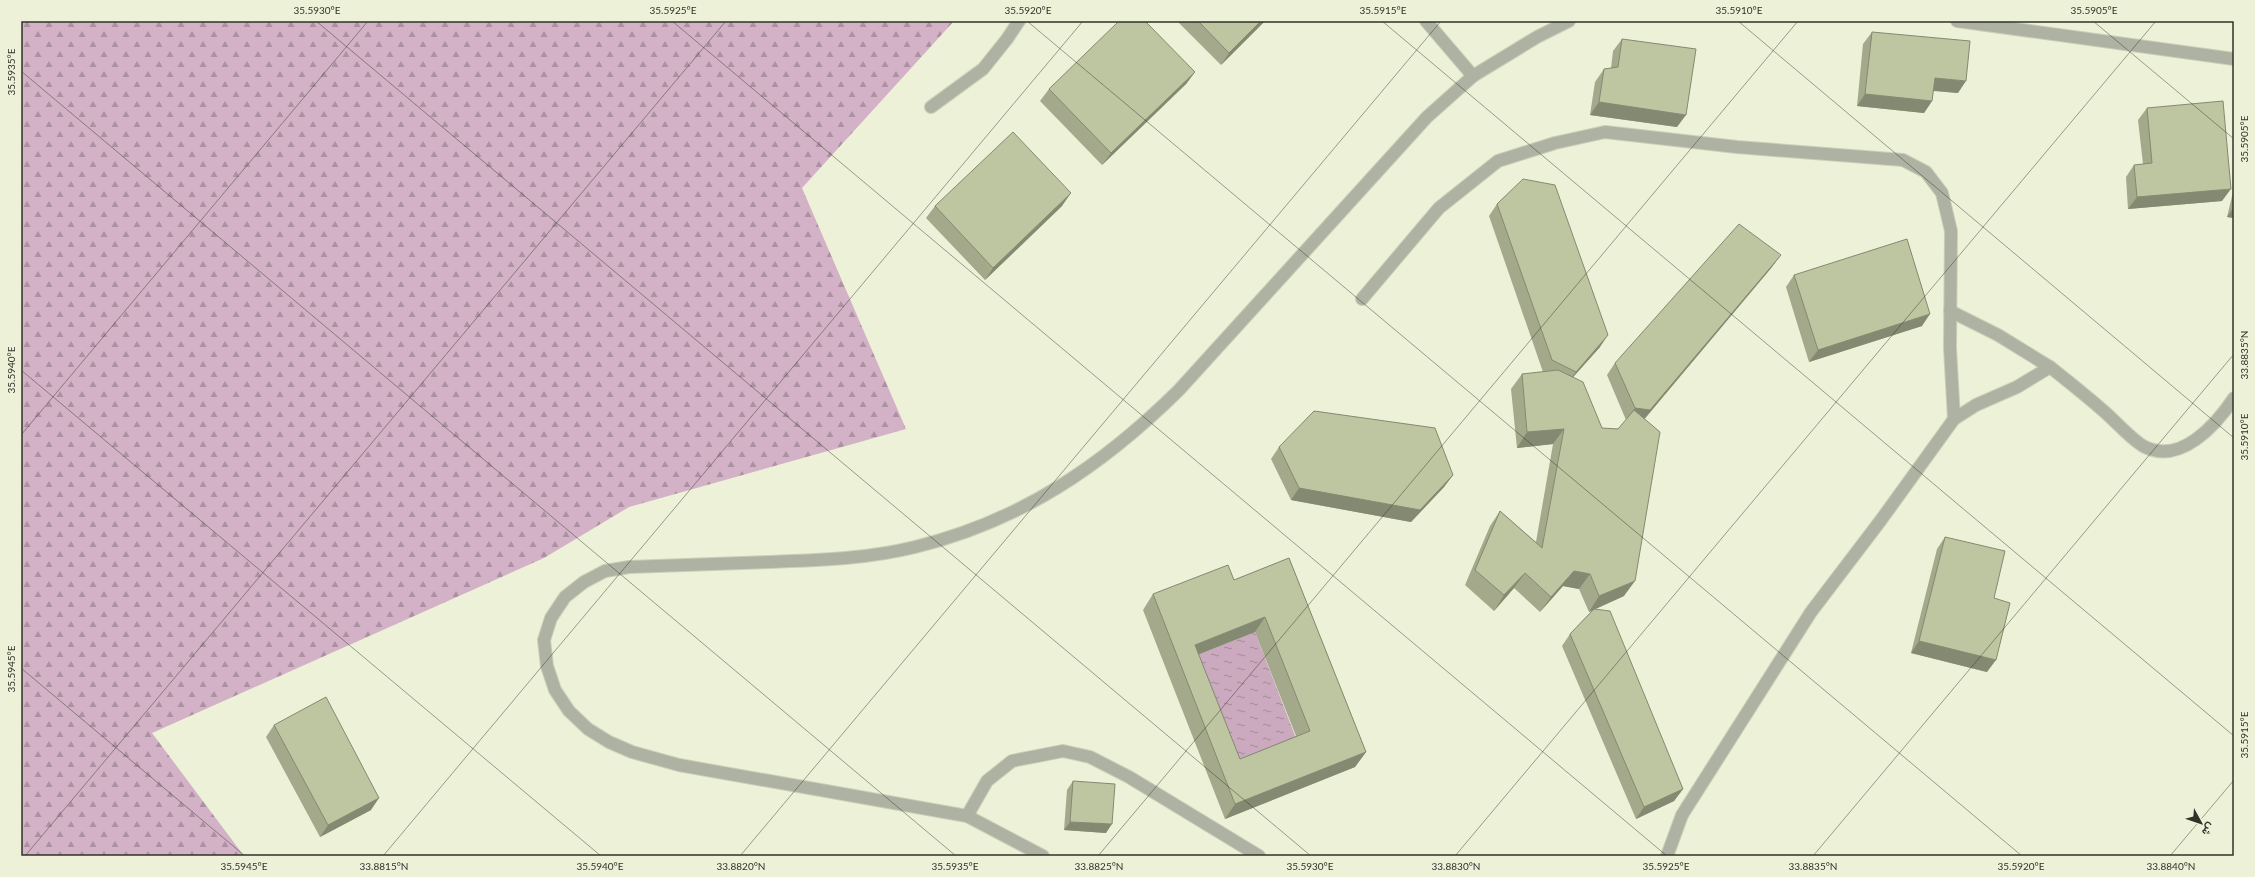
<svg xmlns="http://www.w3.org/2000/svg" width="2255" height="877" font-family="Lato,Vazirmatn,sans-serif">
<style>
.forest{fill:url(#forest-firs)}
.water{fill:url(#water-ripples)}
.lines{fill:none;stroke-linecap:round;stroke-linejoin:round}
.service-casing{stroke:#cacfb8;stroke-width:14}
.tertiary-casing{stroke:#cacfb8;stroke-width:14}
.service{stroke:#aeb2a2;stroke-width:12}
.tertiary{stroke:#aeb2a2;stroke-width:12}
.wall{fill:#a3a98a;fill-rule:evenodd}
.shaded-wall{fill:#848a71}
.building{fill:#bdc5a1;stroke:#848a71;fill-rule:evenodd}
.ticks{fill:none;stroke:#303229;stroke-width:1;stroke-opacity:0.45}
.neatline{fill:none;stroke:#303229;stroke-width:1.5}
.ticks-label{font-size:10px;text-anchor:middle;fill:#303229}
</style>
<defs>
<pattern id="forest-firs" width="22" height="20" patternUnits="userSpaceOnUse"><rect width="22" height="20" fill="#d3b1c7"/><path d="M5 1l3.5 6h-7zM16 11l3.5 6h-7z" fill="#ac91a2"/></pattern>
<pattern id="water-ripples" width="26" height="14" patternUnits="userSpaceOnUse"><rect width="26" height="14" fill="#cba9bf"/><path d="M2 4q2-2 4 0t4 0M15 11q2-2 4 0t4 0" fill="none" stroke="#a58a9b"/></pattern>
</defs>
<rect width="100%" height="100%" fill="#ecf1d8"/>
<polygon class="forest" points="21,21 954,21 802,188 906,429 629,507 544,558 152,733 244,856 21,856"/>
<polygon class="water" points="1255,632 1299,746 1229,774 1184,660"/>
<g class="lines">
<g class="service-casing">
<g id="service">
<polyline points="1426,21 1473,76"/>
<polyline points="931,107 983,69 1007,39 1019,21"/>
<polyline points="1362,299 1439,208 1498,161 1555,143 1605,132 1737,147 1903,160 1926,172 1942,193 1951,231 1950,348 1954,419"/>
<polyline points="1950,311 1998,335 2050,367"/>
<polyline points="967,816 987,781 1012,761 1063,751 1090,757 1129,777 1259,856"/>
<path d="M1667 856 1682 815 1811 612 1881 520 1954 419 1976 405 2017 387 2050 367C2069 382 2088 397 2107 414 2118 424 2130 438 2143 446 2180 466 2216 425 2234 398"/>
</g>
</g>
<g class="tertiary-casing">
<g id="tertiary">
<polyline points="1957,21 2234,59"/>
<path d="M1043 856 967 816 679 765 632 752 609 742 588 729 569 711 555 690 547 666 544 640 551 618 565 597 584 582 605 571 629 567C676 565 722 564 768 562 817 560 867 559 915 547 1021 521 1102 466 1179 390L1427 117 1473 76 1537 37 1569 21"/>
</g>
</g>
<use href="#service" class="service"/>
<use href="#tertiary" class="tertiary"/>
</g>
<g class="wall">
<polygon points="1177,21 1265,21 1221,65"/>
<polygon points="1872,32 1958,93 1933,91 1932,101 1924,113 1857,106 1863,44"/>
<polygon points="1622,39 1677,127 1590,115 1595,82 1604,69 1611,68 1613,51"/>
<polygon points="1195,72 1186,84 1102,165 1040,101 1049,89"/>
<polygon points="2147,108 2222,201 2128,209 2126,177 2134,165 2143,164 2138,120"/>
<polygon points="2234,188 2234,218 2227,217"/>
<polygon points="1497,204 1600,347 1573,377 1602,428 1618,429 1626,420 1607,375 1615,363 1772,267 1644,419 1624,596 1595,609 1683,789 1674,801 1636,819 1562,646 1570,634 1593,610 1589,612 1579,589 1563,586 1540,612 1514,588 1494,611 1465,585 1490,526 1500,511 1536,542 1553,444 1517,448 1511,389 1522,374 1543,372 1489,216"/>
<polygon points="935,206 1062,206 985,280 926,218"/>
<polygon points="1794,275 1922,326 1809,362 1786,287"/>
<polygon points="1279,447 1453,475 1444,487 1411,522 1291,500 1271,459"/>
<polygon points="1945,537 1994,598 1987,672 1911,653 1937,549"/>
<path d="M1289 558 1366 752 1355 767 1225 819 1143 610 1153 594 1234 580ZM1255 632 1296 736 1240 759 1198 655Z"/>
<polygon points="274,725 371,810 320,837 266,737"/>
<polygon points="1073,781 1106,833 1064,830 1067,790"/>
</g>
<g class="shaded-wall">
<polygon points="1261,21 1265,21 1221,65 1229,53"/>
<polygon points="1195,72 1186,84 1102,165 1111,153"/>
<polygon points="1935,78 1966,81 1958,93 1926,90"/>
<polygon points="1865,94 1932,101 1924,113 1857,106"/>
<polygon points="1599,102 1686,115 1677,127 1590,115"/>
<polygon points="2231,189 2222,201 2128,209 2137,197"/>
<polygon points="1071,193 1062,206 985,280 993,268"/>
<polygon points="2234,207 2234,218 2227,217"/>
<polygon points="1781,255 1772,267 1642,422 1626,421 1635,408"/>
<polygon points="1930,314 1922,326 1809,362 1818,350"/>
<polygon points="1608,335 1600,347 1567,384 1576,372"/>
<polygon points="1564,429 1553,444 1517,448 1527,432"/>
<polygon points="1453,475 1444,487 1411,522 1291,500 1299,488"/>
<polygon points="1574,571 1590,574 1579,589 1563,586 1540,612 1551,597"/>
<polygon points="1525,573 1514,588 1494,611 1504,595"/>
<polygon points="1635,581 1624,596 1589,612 1599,596"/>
<polygon points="1265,617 1255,632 1184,660 1195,645"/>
<polygon points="1919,641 1996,660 1987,672 1911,653"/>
<polygon points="1366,752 1355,767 1225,819 1235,804"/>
<polygon points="1683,789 1674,801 1636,819 1644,807"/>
<polygon points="379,798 371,810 320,837 328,825"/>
<polygon points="1070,822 1112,824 1106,833 1064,830"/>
</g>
<g class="building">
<polygon points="1119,21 1145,21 1195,72 1111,153 1049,89"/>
<polygon points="1198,21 1261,21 1229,53"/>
<polygon points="1872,32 1970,41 1966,81 1935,78 1932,101 1865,94"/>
<polygon points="1622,39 1696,49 1686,115 1599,102 1604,69 1618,67"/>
<polygon points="2223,101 2231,189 2137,197 2134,165 2152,163 2147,108"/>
<polygon points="1013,132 1071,193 993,268 935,206"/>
<polygon points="1523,179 1555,185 1608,335 1576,372 1552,360 1497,204"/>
<polygon points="1739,224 1781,255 1650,410 1635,408 1615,363"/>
<polygon points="1907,239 1930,314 1818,350 1794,275"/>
<polygon points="1558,370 1583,382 1602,428 1618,429 1634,410 1660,432 1635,581 1599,596 1590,574 1574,571 1551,597 1525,573 1504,595 1475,570 1500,511 1542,548 1564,429 1527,432 1522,374"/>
<polygon points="1314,411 1435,428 1453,475 1420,510 1299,488 1279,447"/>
<polygon points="1945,537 2005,551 1994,598 2010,603 1996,660 1919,641"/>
<path d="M1289 558 1366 752 1235 804 1153 594 1228 565 1234 580ZM1265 617 1310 731 1240 759 1195 645Z"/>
<polygon points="1594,609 1610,611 1683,789 1644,807 1570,634"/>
<polygon points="326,697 379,798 328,825 274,725"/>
<polygon points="1073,781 1115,784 1112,824 1070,822"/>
</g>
<path class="ticks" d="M316 21 1311 856M672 21 1667 856M1027 21 2022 856M1382 21 2234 736M1738 21 2234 438M2093 21 2234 139M21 71 956 856M21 370 601 856M21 435 368 21M21 668 245 856M25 856 726 21M383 856 1083 21M740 856 1441 21M1098 856 1798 21M1455 856 2156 21M1813 856 2234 354M2170 856 2234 780"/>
<rect width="2255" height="877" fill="none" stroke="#ecf1d8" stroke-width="44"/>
<g transform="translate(2201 823) rotate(130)" stroke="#ecf1d8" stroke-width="3" paint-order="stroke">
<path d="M0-3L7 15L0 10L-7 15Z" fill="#303229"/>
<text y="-6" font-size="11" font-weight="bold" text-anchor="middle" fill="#303229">ش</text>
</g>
<rect x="22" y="22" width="2211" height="833" class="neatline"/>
<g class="ticks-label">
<text x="317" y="14">35.5930°E</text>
<text x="673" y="14">35.5925°E</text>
<text x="1028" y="14">35.5920°E</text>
<text x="1383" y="14">35.5915°E</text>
<text x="1739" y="14">35.5910°E</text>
<text x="2094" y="14">35.5905°E</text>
<text transform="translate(11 72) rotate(-90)" y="4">35.5935°E</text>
<text transform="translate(2244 139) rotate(-90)" y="4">35.5905°E</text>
<text transform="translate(2244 355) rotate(-90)" y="4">33.8835°N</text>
<text transform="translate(11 370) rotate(-90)" y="4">35.5940°E</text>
<text transform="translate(2244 437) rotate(-90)" y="4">35.5910°E</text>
<text transform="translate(11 669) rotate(-90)" y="4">35.5945°E</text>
<text transform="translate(2244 735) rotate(-90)" y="4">35.5915°E</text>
<text x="244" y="870">35.5945°E</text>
<text x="384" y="870">33.8815°N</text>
<text x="600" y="870">35.5940°E</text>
<text x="741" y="870">33.8820°N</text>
<text x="955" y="870">35.5935°E</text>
<text x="1099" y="870">33.8825°N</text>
<text x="1310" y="870">35.5930°E</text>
<text x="1456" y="870">33.8830°N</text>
<text x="1666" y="870">35.5925°E</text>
<text x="1813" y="870">33.8835°N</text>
<text x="2021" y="870">35.5920°E</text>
<text x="2171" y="870">33.8840°N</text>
</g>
</svg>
